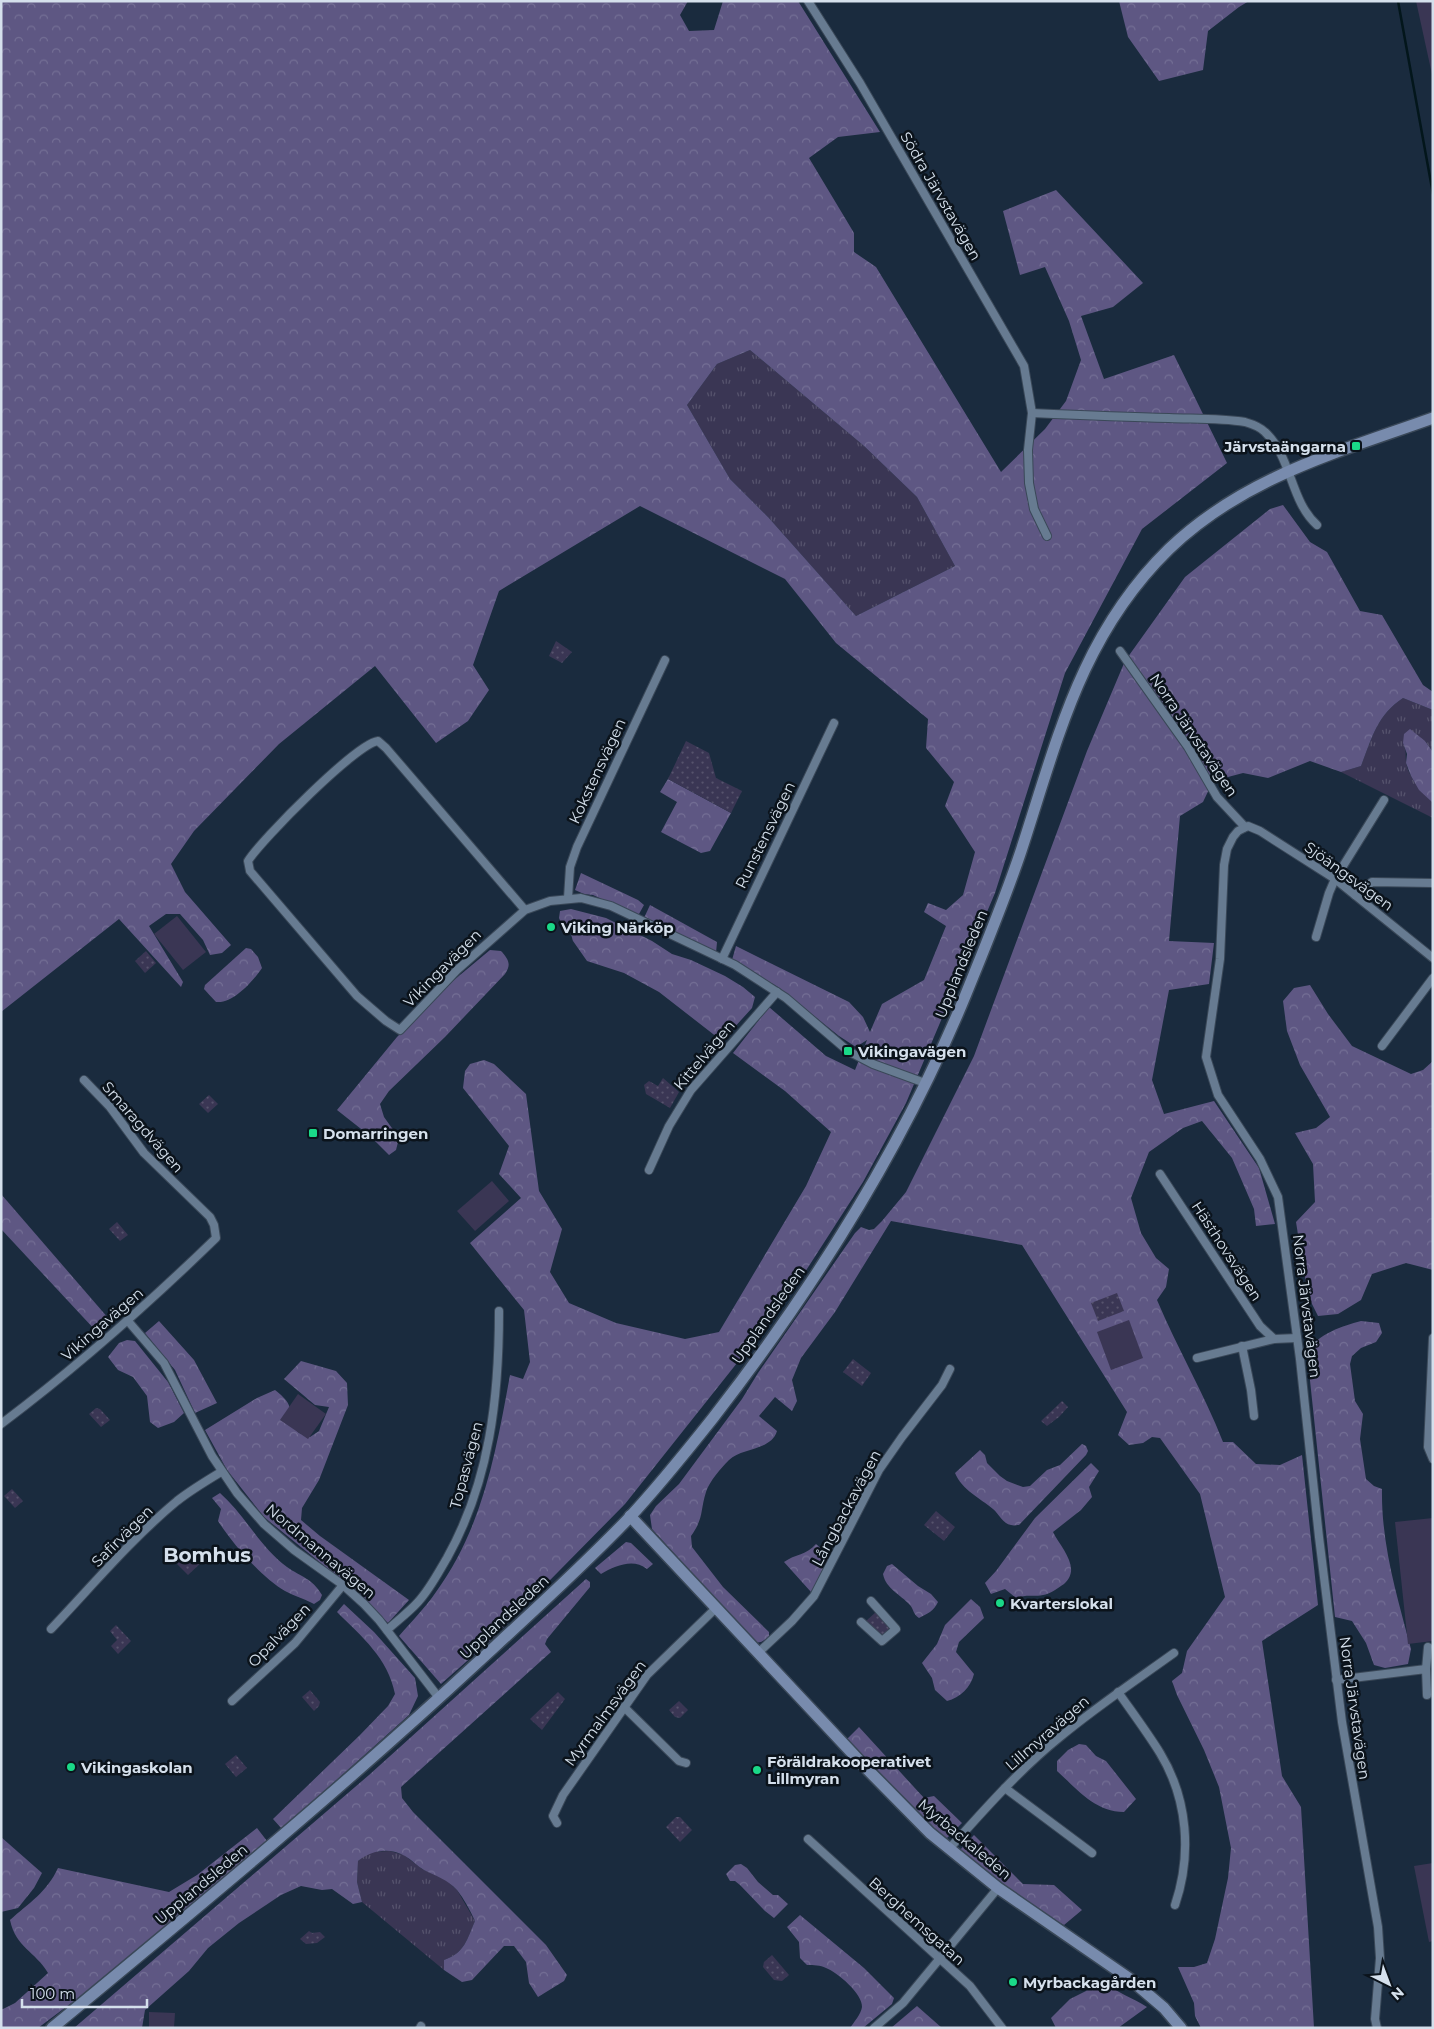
<svg xmlns="http://www.w3.org/2000/svg" width="1434" height="2029" font-family="Montserrat,sans-serif">
<style>
.grass{fill:url(#grass-tufts)}
.forest{fill:url(#forest-crowns);fill-rule:evenodd}
.park{fill:url(#park-dots)}
.garden{fill:#3a3654}
.lines{fill:none;stroke-linecap:round;stroke-linejoin:round}
.stream{stroke:#03161b;stroke-width:2.5}
.street-casing{stroke:#3a4858;stroke-width:10}
.secondary-casing{stroke:#3a4858;stroke-width:14}
.street{stroke:#677b91;stroke-width:8}
.secondary{stroke:#788bad;stroke-width:11}
.poi-dot{fill:#1ad988;stroke:#0b131b;stroke-width:2}
.labels{text-anchor:middle;dominant-baseline:central;stroke-width:5;stroke-linejoin:round;paint-order:stroke}
.street-label{font-size:15px;fill:#d5e0ec;stroke:#0b131b}
.poi-label{font-size:15px;font-weight:bold;fill:#d5e0ec;stroke:#0b131b;text-anchor:start}
.district-label{font-size:20px;font-weight:bold;fill:#d5e0ec;stroke:#0b131b}
</style>
<defs>
<pattern id="grass-tufts" width="24" height="20" patternUnits="userSpaceOnUse" patternTransform="scale(1.25)"><rect width="24" height="20" fill="#3a3654"/><path d="M3 7l-1-3M5 7V3M7 7l1-3M15 17l-1-3M17 17v-4M19 17l1-3" fill="none" stroke="#56536d"/></pattern>
<pattern id="forest-crowns" width="20" height="18" patternUnits="userSpaceOnUse" patternTransform="scale(1.25)"><rect width="20" height="18" fill="#5e5783"/><path d="M2 6a3 3 0 1 1 6 0M12 15a3 3 0 1 1 6 0" fill="none" stroke="#746f95"/></pattern>
<pattern id="park-dots" width="8" height="8" patternUnits="userSpaceOnUse" patternTransform="scale(1.25)"><rect width="8" height="8" fill="#3a3654"/><path d="M2 2h.1M6 6h.1" fill="none" stroke="#56536d" stroke-width="1.8" stroke-linecap="round"/></pattern>
</defs>
<rect width="100%" height="100%" fill="#1a2b3e"/>
<g class="grass">
<polygon points="750,350 864,446 917,497 955,566 856,616 768,517 730,479 687,405 717,364"/>
<path d="M1403 698 1433 710V752L1425 741 1403 743C1407 753 1405 753 1406 762 1408 777 1423 793 1433 803V818L1341 772 1361 766C1372 738 1377 715 1403 698Z"/>
<path d="M390 1851 404 1855 422 1869 445 1879 457 1890 475 1921C467 1939 465 1953 444 1960V1970L362 1902 357 1882 358 1861 369 1852Z"/>
</g>
<g class="forest">
<path d="M1 1H688L680 15 689 31 714 30 723 1H798L880 132 838 137 809 158 854 233V252L876 267 1001 472 1045 429 1066 401 1081 360 1069 321 1045 267 1020 275 1003 211 1056 190 1143 283 1113 307 1081 316 1104 379 1174 355 1227 463 1142 529 1065 673 995 893 906 1103 863 1182 787 1300 625 1504 493 1638 441 1684 399 1636C411 1622 425 1608 436 1592 483 1527 496 1452 510 1375L523 1379 530 1362 524 1310 470 1243 521 1198 499 1174 509 1146 463 1088 465 1071 470 1064 484 1060 494 1064 526 1094 539 1191 562 1229 550 1272 569 1303 616 1323 685 1339 719 1332 806 1186 831 1132 785 1091 733 1053 769 1007 826 1056 855 1070 867 1040 856 1047 839 1036 778 987 732 960 736 946 849 1002 863 1017 870 1032 882 1004 924 980 946 926 924 912 928 903 946 910 963 895 975 852 945 806 954 782 926 748 928 719 836 643 785 579 640 506 499 591 473 665 489 690 468 721 436 743 375 666 279 744 194 831 171 864 185 892 231 945 222 953 210 955 203 940 180 914H166L149 926 183 982 181 987 119 919 1 1012ZM750 350 864 446 917 497 955 566 856 616 768 517 730 479 687 405 717 364Z"/>
<polygon points="1119,1 1249,1 1239,7 1208,31 1203,70 1159,81 1128,37"/>
<path d="M1283 505 1310 542 1327 552 1360 611 1382 615 1423 685 1433 692V710L1403 698C1377 715 1372 738 1361 766L1341 772 1310 761 1268 778 1243 773 1213 781 1203 802 1180 816 1169 941 1214 943 1209 984 1169 990 1152 1080 1164 1114 1214 1101 1259 1168 1275 1224 1256 1226 1254 1209 1232 1158 1202 1121 1183 1128 1149 1152 1131 1198 1141 1233 1156 1258 1169 1269 1166 1287 1157 1300C1177 1348 1204 1393 1223 1442H1233L1256 1464 1280 1465 1302 1455 1318 1605 1262 1641 1282 1776 1301 1807 1314 2028H1201L1195 2016 1194 2003 1178 1967H1194L1207 1963 1215 1939 1228 1878 1231 1848 1219 1787 1204 1750 1177 1695 1172 1681 1182 1673 1187 1651 1225 1597 1200 1494 1160 1438 1152 1437 1143 1443 1129 1445 1118 1435 1127 1412 1022 1245 891 1221 835 1312 801 1358 792 1380 797 1401 792 1411 775 1397 759 1416 777 1431C771 1451 742 1447 729 1460 721 1468 709 1482 706 1492 700 1511 704 1518 691 1536L692 1547 723 1587 769 1632V1637L761 1642 755 1643 652 1529 650 1515 656 1506 679 1484 742 1399 758 1373 855 1233 861 1227 869 1230 874 1229 882 1221 906 1192 974 1056 1087 751 1125 661 1185 577 1270 509Z"/>
<polygon points="1410,729 1425,741 1433,752 1433,803 1419,790 1411,776 1406,763 1407,754 1403,743 1404,734"/>
<polygon points="668,779 731,813 710,851 701,853 661,832 677,802 660,792"/>
<polygon points="581,873 638,900 644,905 639,914 636,915 593,895 584,894 575,890"/>
<polygon points="650,905 717,942 716,953 644,918"/>
<polygon points="571,909 606,918 652,941 672,954 691,960 725,976 743,987 755,997 752,1008 722,1041 659,992 624,973 587,961 573,941 570,931 562,925 559,918 560,911"/>
<path d="M246 948 251 949 258 957 262 968C253 981 233 1004 216 1002L204 989 205 985Z"/>
<path d="M490 950 501 951C508 959 512 964 505 974L445 1037 389 1091 380 1104 384 1117 399 1138 396 1150 389 1155 370 1136 337 1110 397 1037 454 980Z"/>
<polygon points="1310,985 1328,1014 1352,1046 1411,1074 1423,1070 1433,1061 1433,1270 1406,1263 1372,1274 1361,1300 1338,1314 1318,1316 1308,1296 1296,1222 1315,1202 1313,1164 1295,1133 1316,1128 1330,1117 1300,1065 1287,1031 1283,1001 1294,988"/>
<polygon points="1,1194 109,1319 96,1331 1,1229"/>
<polygon points="159,1321 194,1360 217,1403 195,1413 175,1370 145,1333"/>
<path d="M1361 1321 1379 1323 1382 1333 1376 1342 1361 1348 1352 1356 1350 1364 1355 1401 1363 1414 1360 1439 1366 1479 1374 1486 1382 1489C1381 1544 1397 1596 1411 1649L1408 1664 1385 1668 1374 1665 1366 1643 1352 1621 1335 1617 1307 1352C1318 1334 1342 1326 1361 1321Z"/>
<polygon points="127,1340 135,1341 168,1382 184,1413 174,1422 158,1428 150,1422 147,1396 133,1377 118,1370 108,1357 119,1343"/>
<path d="M301 1361 336 1371 347 1383 348 1405 319 1480 302 1508 301 1520 320 1536 409 1600 388 1623 349 1586 264 1517 227 1470 205 1430 257 1398 275 1390C289 1401 292 1406 291 1425L299 1433 310 1437 319 1431 329 1407 315 1405 284 1379Z"/>
<path d="M1082 1444 1086 1446 1088 1451 1086 1455 1019 1525C1017 1525 1014 1526 1011 1525 1003 1524 999 1514 993 1509 980 1498 962 1490 955 1473L980 1450 985 1455 987 1463 1000 1476 1007 1481 1023 1487 1030 1486 1047 1470 1060 1465Z"/>
<path d="M1091 1463 1099 1471 1089 1487 1092 1497 1081 1510 1053 1532C1061 1548 1082 1568 1064 1584 1058 1588 1050 1594 1043 1595 1032 1597 1027 1594 1016 1598L1005 1589 991 1594 985 1583 996 1571 1035 1518Z"/>
<path d="M220 1493C245 1515 259 1546 287 1567 301 1577 312 1578 322 1595L320 1600 314 1604C305 1599 294 1596 285 1591 262 1578 232 1543 218 1521L221 1509 212 1498Z"/>
<path d="M626 1542 631 1543 653 1564 647 1569C633 1558 615 1566 601 1574L595 1568Z"/>
<path d="M816 1544 829 1556V1563L811 1592 784 1562C795 1554 807 1555 816 1544Z"/>
<path d="M892 1564 918 1586 931 1594 938 1602C934 1611 927 1614 919 1618 913 1614 914 1610 910 1605 900 1594 886 1589 883 1574L887 1566Z"/>
<path d="M586 1579 590 1582V1587L547 1639 545 1644 551 1652 401 1787 402 1798 413 1812 546 1945 567 1975 564 1981 538 1997 529 1983 526 1962 514 1946H504L472 1980 462 1982 444 1970V1960C465 1953 467 1939 475 1921 470 1910 464 1899 457 1890 448 1880 436 1876 424 1870 417 1866 412 1860 405 1856 390 1847 371 1850 358 1861L357 1882 362 1902 353 1904 332 1889 322 1890 301 1886 281 1895 239 1923 208 1948 189 1971 145 2010 142 2028H74L369 1775Z"/>
<path d="M971 1599 980 1607 984 1618 959 1642 956 1652 974 1674C971 1687 960 1698 947 1701L935 1690 932 1678 922 1663 937 1644 945 1625Z"/>
<path d="M344 1604 374 1632 415 1678 418 1696 409 1715 282 1829 273 1819 360 1735 388 1706 395 1694C388 1658 362 1637 337 1612Z"/>
<polygon points="859,1727 924,1798 934,1796 962,1823 945,1840 846,1740"/>
<path d="M1079 1744 1086 1745 1096 1756 1106 1761 1136 1799 1124 1812C1095 1812 1077 1789 1057 1771V1761L1068 1750Z"/>
<path d="M257 1828 267 1841 110 1974 38 2028H1V2010L15 2003 48 1973C35 1951 16 1948 10 1920 29 1903 47 1892 58 1868L169 1892 197 1875Z"/>
<path d="M974 1835 1023 1884 1054 1885 1082 1910 1064 1925C1025 1908 992 1877 960 1850Z"/>
<polygon points="1,1837 42,1873 34,1888 18,1908 1,1912"/>
<polygon points="741,1864 747,1868 758,1882 773,1895 778,1895 788,1904 774,1918 765,1911 740,1885 735,1881 730,1881 726,1874 735,1865"/>
<path d="M800 1915 864 1968 894 1998 892 2004 863 2028H850C854 2022 861 2014 862 2007 863 1994 837 1972 826 1968 820 1965 814 1965 807 1965L800 1958 799 1942 787 1927Z"/>
<path d="M1104 1982C1117 1993 1133 1998 1147 2007L1118 2028H1056L1051 2018 1070 1999Z"/>
<polygon points="917,2006 942,2028 891,2028"/>
</g>
<g class="park">
<polygon points="556,641 572,652 562,663 549,656"/>
<polygon points="686,741 709,753 716,778 742,791 731,813 668,779"/>
<polygon points="146,951 156,963 145,973 135,961"/>
<polygon points="663,1078 679,1092 670,1108 646,1094 644,1085 649,1081 658,1086"/>
<polygon points="209,1095 218,1104 208,1113 199,1104"/>
<polygon points="117,1222 128,1235 120,1241 109,1229"/>
<polygon points="1117,1293 1124,1311 1098,1321 1091,1303"/>
<polygon points="853,1359 871,1373 862,1386 843,1372"/>
<polygon points="1062,1401 1068,1407 1059,1417 1047,1426 1041,1421"/>
<polygon points="96,1408 100,1409 110,1420 101,1427 89,1414"/>
<polygon points="12,1489 23,1501 15,1508 4,1496"/>
<polygon points="936,1511 955,1527 944,1541 924,1525"/>
<polygon points="184,1557 191,1564 199,1557 203,1561 188,1575 177,1564"/>
<polygon points="877,1611 892,1627 880,1638 865,1622"/>
<polygon points="116,1625 131,1641 118,1654 111,1646 117,1640 110,1631"/>
<polygon points="310,1690 320,1702 319,1706 314,1711 302,1697"/>
<polygon points="558,1692 565,1699 542,1730 530,1719"/>
<polygon points="679,1701 688,1710 680,1718 675,1717 669,1710"/>
<polygon points="236,1755 247,1768 236,1777 225,1764"/>
<polygon points="676,1817 680,1817 692,1830 680,1842 666,1827"/>
<polygon points="309,1931 312,1933 320,1932 325,1937 317,1943 306,1944 300,1939"/>
<polygon points="772,1955 789,1975 782,1981 774,1980 763,1967 764,1962"/>
</g>
<g class="garden">
<polygon points="1416,1 1433,1 1433,79"/>
<polygon points="177,916 206,952 183,970 154,934"/>
<polygon points="492,1181 509,1201 475,1231 457,1211"/>
<polygon points="1129,1320 1143,1358 1111,1370 1097,1332"/>
<polygon points="298,1394 326,1414 308,1439 280,1420"/>
<polygon points="1433,1518 1433,1641 1408,1644 1395,1522"/>
<polygon points="1433,1863 1433,1941 1429,1942 1414,1866"/>
<polygon points="149,2012 175,2013 174,2028 149,2028"/>
</g>
<g class="lines">
<polyline class="stream" points="1398,1 1433,194"/>
<g class="street-casing">
<g id="street">
<polyline points="808,1 860,83 1024,366 1032,413 1028,450 1029,483 1034,509 1047,536"/>
<path d="M1032 413C1077 415 1123 417 1169 418 1194 419 1220 418 1245 422 1252 424 1260 427 1265 432 1292 457 1290 501 1317 525"/>
<polyline points="1120,651 1188,747 1217,797 1245,827"/>
<polyline points="1355,895 1372,882 1433,883"/>
<polyline points="568,898 570,867 577,847 665,660"/>
<path d="M525 910 386 748 378 741C357 743 261 840 248 861L250 871 357 996 386 1021 400 1030 457 970 525 910 550 901 581 898 611 906 735 965 786 998 848 1051 873 1064 925 1083"/>
<polyline points="1316,937 1329,893 1335,879 1384,800"/>
<polyline points="722,959 834,723"/>
<polyline points="1382,1046 1433,978"/>
<polyline points="649,1170 669,1126 691,1090 777,992"/>
<polyline points="1160,1174 1260,1326 1274,1339 1297,1338"/>
<polyline points="128,1321 164,1363 212,1456 237,1493 264,1524 294,1550 343,1585 364,1604 379,1620 439,1698"/>
<polyline points="1433,1338 1428,1447 1433,1459"/>
<polyline points="1242,1346 1251,1390 1254,1416"/>
<polyline points="1197,1358 1274,1339"/>
<path d="M1 1424C77 1367 148 1304 216 1238L214 1225 210 1217 144 1153 110 1107 84 1080"/>
<polyline points="861,1622 882,1641 896,1629 871,1601"/>
<path d="M51 1629C92 1586 131 1539 177 1501 191 1490 206 1481 221 1472"/>
<path d="M387 1630C397 1621 409 1612 418 1602 430 1589 438 1573 447 1558 490 1481 499 1397 499 1311"/>
<polyline points="758,1653 792,1621 814,1596 879,1470 902,1437 942,1385 950,1369"/>
<polyline points="1426,1669 1428,1647"/>
<polyline points="1336,1680 1426,1669 1427,1695"/>
<path d="M1118 1692C1132 1712 1147 1732 1160 1753 1188 1799 1192 1855 1175 1905"/>
<polyline points="232,1701 295,1643 343,1585"/>
<polyline points="624,1707 679,1761 686,1763"/>
<polyline points="1005,1788 1092,1853"/>
<polyline points="557,1823 553,1816 563,1795 647,1675 716,1608"/>
<polyline points="808,1839 970,1986 1002,2028"/>
<path d="M949 1849C984 1810 1019 1770 1060 1737 1096 1707 1135 1681 1174 1653"/>
<polyline points="420,2028 421,2026"/>
<polyline points="874,2028 903,2003 998,1888"/>
<polyline points="1377,2028 1375,2019 1380,1958 1378,1927 1342,1722 1319,1537 1300,1359 1278,1197 1260,1159 1218,1095 1206,1057 1220,959 1224,865 1227,849 1233,837 1238,831 1248,826 1260,831 1335,879 1433,958"/>
</g>
</g>
<g class="secondary-casing">
<g id="secondary">
<polyline points="630,1516 868,1770 930,1833 998,1888 1130,1979 1164,2008 1181,2028"/>
<path d="M52 2028C196 1909 340 1790 477 1663 528 1616 580 1569 628 1519 658 1487 686 1452 713 1418 814 1288 903 1147 966 994 985 947 1005 899 1021 851 1058 738 1081 635 1169 549 1244 477 1338 452 1433 418"/>
</g>
</g>
<use href="#street" class="street"/>
<use href="#secondary" class="secondary"/>
</g>
<g class="poi-dot">
<rect x="1351" y="441" width="10" height="10" rx="2.5"/>
<circle cx="551" cy="927" r="5"/>
<rect x="843" y="1046" width="10" height="10" rx="2.5"/>
<rect x="308" y="1128" width="10" height="10" rx="2.5"/>
<circle cx="1000" cy="1603" r="5"/>
<circle cx="71" cy="1767" r="5"/>
<circle cx="757" cy="1770" r="5"/>
<circle cx="1013" cy="1982" r="5"/>
</g>
<g class="labels">
<g class="street-label">
<text transform="translate(941 196) rotate(60)">Södra Järvstavägen</text>
<text transform="translate(1194 735) rotate(56)">Norra Järvstavägen</text>
<text transform="translate(597 771) rotate(-65)">Kokstensvägen</text>
<text transform="translate(765 835) rotate(-64)">Runstensvägen</text>
<text transform="translate(1349 876) rotate(36)">Sjöängsvägen</text>
<text transform="translate(961 964) rotate(-68)">Upplandsleden</text>
<text transform="translate(442 968) rotate(-45)">Vikingavägen</text>
<text transform="translate(704 1055) rotate(-50)">Kittelvägen</text>
<text transform="translate(143 1127) rotate(49)">Smaragdvägen</text>
<text transform="translate(1227 1251) rotate(57)">Hästhovsvägen</text>
<text transform="translate(1307 1306) rotate(83)">Norra Järvstavägen</text>
<text transform="translate(768 1315) rotate(-55)">Upplandsleden</text>
<text transform="translate(102 1324) rotate(-41)">Vikingavägen</text>
<text transform="translate(466 1465) rotate(-75)">Topasvägen</text>
<text transform="translate(846 1508) rotate(-62)">Långbackavägen</text>
<text transform="translate(122 1536) rotate(-45)">Safirvägen</text>
<text transform="translate(321 1551) rotate(40)">Nordmannavägen</text>
<text transform="translate(504 1617) rotate(-43)">Upplandsleden</text>
<text transform="translate(279 1635) rotate(-46)">Opalvägen</text>
<text transform="translate(1355 1708) rotate(82)">Norra Järvstavägen</text>
<text transform="translate(605 1713) rotate(-54)">Myrmalmsvägen</text>
<text transform="translate(1047 1733) rotate(-41)">Lillmyravägen</text>
<text transform="translate(965 1839) rotate(40)">Myrbackaleden</text>
<text transform="translate(201 1884) rotate(-40)">Upplandsleden</text>
<text transform="translate(917 1921) rotate(42)">Berghemsgatan</text>
</g>
<g class="poi-label">
<text x="1346" y="446" text-anchor="end">Järvstaängarna</text>
<text x="561" y="927">Viking Närköp</text>
<text x="858" y="1051">Vikingavägen</text>
<text x="323" y="1133">Domarringen</text>
<text x="1010" y="1603">Kvarterslokal</text>
<text x="767" y="1761">Föräldrakooperativet<tspan x="767" dy="17">Lillmyran</tspan></text>
<text x="81" y="1767">Vikingaskolan</text>
<text x="1023" y="1982">Myrbackagården</text>
</g>
<g class="district-label">
<text x="207" y="1555">Bomhus</text>
</g>
</g>
<rect width="1434" height="2029" fill="none" stroke="#d5e0ec" stroke-width="5"/>
<g transform="translate(1389 1984) rotate(138)" stroke="#0b131b" stroke-width="4" paint-order="stroke">
<path d="M0-4L9 19L0 12L-9 19Z" fill="#d5e0ec"/>
<text y="-8" font-size="14" font-weight="bold" text-anchor="middle" fill="#d5e0ec">N</text>
</g>
<path d="M22 1999v8h125v-8" fill="none" stroke="#d5e0ec" stroke-width="2.5"/>
<text x="30" y="1999" font-size="15" fill="#d5e0ec" stroke="#0b131b" stroke-width="4" paint-order="stroke">100 m</text>
</svg>
